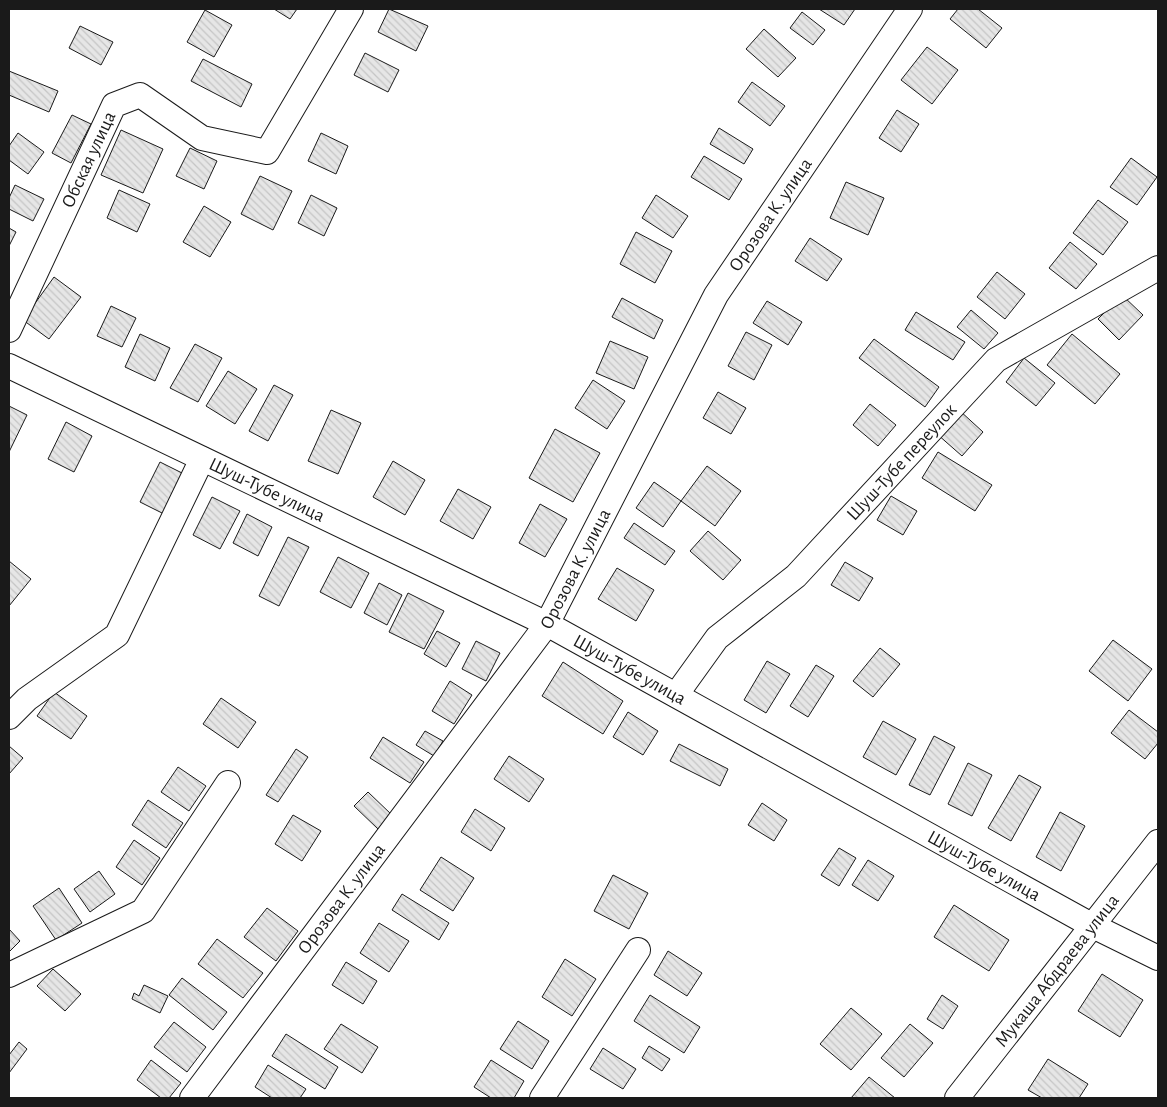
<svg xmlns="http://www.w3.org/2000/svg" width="1167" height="1107" font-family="'Alegreya Sans',sans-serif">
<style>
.building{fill:url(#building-back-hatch);stroke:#1a1a1a}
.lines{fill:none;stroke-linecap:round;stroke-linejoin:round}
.minor-casing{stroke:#1a1a1a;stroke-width:26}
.minor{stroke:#fff;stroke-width:24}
.labels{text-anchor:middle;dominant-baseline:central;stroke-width:4;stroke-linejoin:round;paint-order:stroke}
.street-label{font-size:19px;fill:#1a1a1a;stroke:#fff}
</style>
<defs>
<pattern id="building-back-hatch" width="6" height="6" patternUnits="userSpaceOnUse" patternTransform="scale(1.25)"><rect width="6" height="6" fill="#e6e6e6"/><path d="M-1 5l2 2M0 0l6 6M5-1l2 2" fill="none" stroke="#c5c5c5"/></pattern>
</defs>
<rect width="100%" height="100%" fill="#fff"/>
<g class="building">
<polygon points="274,9 297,9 290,19"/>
<polygon points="389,9 428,26 416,51 378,32"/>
<polygon points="819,9 855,9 844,25"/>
<polygon points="958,9 978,9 1002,28 986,48 950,19"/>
<polygon points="205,10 232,25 214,57 187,42"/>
<polygon points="802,12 825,30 813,45 790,28"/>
<polygon points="80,26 113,42 101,65 69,48"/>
<polygon points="764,29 796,58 778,77 746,49"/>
<polygon points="927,47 958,70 932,104 901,80"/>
<polygon points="365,53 399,70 388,92 354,75"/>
<polygon points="203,59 252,84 241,107 191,81"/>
<polygon points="9,71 58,91 49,112 9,95"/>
<polygon points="752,82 785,106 770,126 738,102"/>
<polygon points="897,110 919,124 901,152 879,138"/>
<polygon points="72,115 91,124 71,163 52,153"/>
<polygon points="719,128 753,149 744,164 710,144"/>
<polygon points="121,130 163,149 143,193 101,175"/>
<polygon points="18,133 44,152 28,174 9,160 9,146"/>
<polygon points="321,133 348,146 336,174 308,161"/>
<polygon points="190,148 217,161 204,189 176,176"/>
<polygon points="704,156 742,179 729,200 691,177"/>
<polygon points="1131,158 1157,177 1137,205 1110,187"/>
<polygon points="260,176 292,191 273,230 241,214"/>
<polygon points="846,182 884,198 868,235 830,218"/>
<polygon points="15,185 44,199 33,221 9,209 9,198"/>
<polygon points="119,190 150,204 137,232 107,218"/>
<polygon points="311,195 337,208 324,236 298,223"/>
<polygon points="656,195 688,216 673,238 642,218"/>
<polygon points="1098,200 1128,222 1103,255 1073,233"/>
<polygon points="204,206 231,222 210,257 183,242"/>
<polygon points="9,228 16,232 9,246"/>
<polygon points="636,232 672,251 655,283 620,264"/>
<polygon points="810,238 842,259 827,281 795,261"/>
<polygon points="1070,242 1097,264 1076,289 1049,268"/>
<polygon points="997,272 1025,294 1005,319 977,297"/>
<polygon points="54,277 81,297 49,339 23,320"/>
<polygon points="1122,295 1143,315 1119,340 1098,319"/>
<polygon points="622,298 663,320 654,339 612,317"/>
<polygon points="767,301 802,322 788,345 753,323"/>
<polygon points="111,306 136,318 122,347 97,336"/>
<polygon points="971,310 998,333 984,349 957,327"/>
<polygon points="916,312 965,342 953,360 905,330"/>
<polygon points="746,332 772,345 754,380 728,366"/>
<polygon points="140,334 170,348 155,381 125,367"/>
<polygon points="1072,334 1120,374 1095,404 1047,365"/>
<polygon points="874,339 939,387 925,407 859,358"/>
<polygon points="610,341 648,357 634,389 596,373"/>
<polygon points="195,344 222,358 198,402 170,388"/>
<polygon points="1024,358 1055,383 1036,406 1006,382"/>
<polygon points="228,371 257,389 235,424 206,406"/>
<polygon points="593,380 625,401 607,429 575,408"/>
<polygon points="274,385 293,395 268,441 249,431"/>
<polygon points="718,392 746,408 731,434 703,418"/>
<polygon points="870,404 896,425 878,446 853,425"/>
<polygon points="9,406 27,415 9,452"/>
<polygon points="331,410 361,423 338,474 308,461"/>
<polygon points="959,410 983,432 962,456 937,434"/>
<polygon points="66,422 92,436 74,472 48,459"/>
<polygon points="555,429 600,453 573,502 529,478"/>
<polygon points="938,452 992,485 975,511 922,478"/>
<polygon points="393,461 425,480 405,515 373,497"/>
<polygon points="160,462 186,475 166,515 140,502"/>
<polygon points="707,466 741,491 715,526 681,501"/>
<polygon points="654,482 681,501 663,527 636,508"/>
<polygon points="458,489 491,507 473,539 440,521"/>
<polygon points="891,496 917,511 903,535 877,520"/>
<polygon points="212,497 240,511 220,549 193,535"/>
<polygon points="540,504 567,519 545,557 519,543"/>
<polygon points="247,514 272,527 258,556 233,543"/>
<polygon points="634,523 675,551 665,565 624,538"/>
<polygon points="708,531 741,560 723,580 690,551"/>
<polygon points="288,537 309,547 279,606 259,596"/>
<polygon points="338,557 369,573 351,608 320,592"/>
<polygon points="9,561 31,579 9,606"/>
<polygon points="845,562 873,578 859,601 831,585"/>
<polygon points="617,568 654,590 636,621 598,599"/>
<polygon points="379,583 402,595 387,625 364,613"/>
<polygon points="408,593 444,611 424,649 389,632"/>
<polygon points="437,631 460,643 446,667 424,654"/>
<polygon points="1113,640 1152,669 1128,701 1089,671"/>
<polygon points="476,641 500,653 486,681 462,669"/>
<polygon points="880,648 900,664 873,697 853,681"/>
<polygon points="767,661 790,674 766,713 744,700"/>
<polygon points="563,662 623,701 603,734 542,696"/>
<polygon points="816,665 834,676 808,717 790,706"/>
<polygon points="450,681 472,695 454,724 432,711"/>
<polygon points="54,692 87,716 71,739 37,716"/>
<polygon points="221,698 256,722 238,748 203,724"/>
<polygon points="1129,710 1158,732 1158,743 1145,759 1111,733"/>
<polygon points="628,712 658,731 643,755 613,737"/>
<polygon points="883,721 916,739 896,775 863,757"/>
<polygon points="425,731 443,741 434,756 416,745"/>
<polygon points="934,736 955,747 930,795 909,785"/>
<polygon points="383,737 424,762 410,783 370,758"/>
<polygon points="679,744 728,769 720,786 670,761"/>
<polygon points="9,746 23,758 9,774"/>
<polygon points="296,749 308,757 278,802 266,795"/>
<polygon points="509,756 544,779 529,802 494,779"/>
<polygon points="968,763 992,775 972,816 948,804"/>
<polygon points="178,767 206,786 189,811 161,792"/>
<polygon points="1019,775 1041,787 1011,841 988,828"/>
<polygon points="368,792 392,815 378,829 354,806"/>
<polygon points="148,800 183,823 166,848 132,825"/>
<polygon points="762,803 787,820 774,841 748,825"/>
<polygon points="475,809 505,828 491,851 461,832"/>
<polygon points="1060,812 1085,826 1061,871 1036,857"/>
<polygon points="293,815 321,831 302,861 275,844"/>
<polygon points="134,840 160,858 142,885 116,867"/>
<polygon points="839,848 856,858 839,886 821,875"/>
<polygon points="441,857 474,878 453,911 420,890"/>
<polygon points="868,860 894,876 878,901 852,885"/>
<polygon points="99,871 115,894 90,912 74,889"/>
<polygon points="613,875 648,893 629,929 594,911"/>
<polygon points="59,888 82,923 56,940 33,906"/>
<polygon points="402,894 449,923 439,940 392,910"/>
<polygon points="954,905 1009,940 989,971 934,937"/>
<polygon points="267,908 298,931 276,961 244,937"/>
<polygon points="379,923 409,941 389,972 360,953"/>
<polygon points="9,929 20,941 9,952"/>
<polygon points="217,939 263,973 243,998 198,964"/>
<polygon points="668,951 702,973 687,996 654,975"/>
<polygon points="565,959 596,979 572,1016 542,997"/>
<polygon points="346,962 377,981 363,1004 332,985"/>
<polygon points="53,969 81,994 65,1011 37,986"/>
<polygon points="1102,974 1143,1000 1120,1037 1078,1011"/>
<polygon points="182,978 227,1012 213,1030 169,995"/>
<polygon points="144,985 168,996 160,1013 132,999 134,993 139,996"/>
<polygon points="650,995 700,1027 684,1053 634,1021"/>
<polygon points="942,995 958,1006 943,1029 927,1019"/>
<polygon points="851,1008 882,1034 851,1070 820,1044"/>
<polygon points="518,1021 549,1041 532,1069 500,1049"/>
<polygon points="174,1022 206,1047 187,1072 154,1047"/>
<polygon points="341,1024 378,1047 362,1073 324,1049"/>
<polygon points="910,1024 933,1043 904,1077 881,1058"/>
<polygon points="286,1034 338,1067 325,1089 272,1056"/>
<polygon points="19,1042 27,1049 9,1073 9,1055"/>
<polygon points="649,1046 670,1059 662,1071 642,1058"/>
<polygon points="603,1048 636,1069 623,1089 590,1069"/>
<polygon points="1048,1059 1088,1084 1079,1098 1042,1098 1028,1090"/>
<polygon points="151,1060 181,1083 169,1098 161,1098 137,1080"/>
<polygon points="491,1060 524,1081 514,1098 491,1098 474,1087"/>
<polygon points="268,1065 306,1089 300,1098 272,1098 255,1087"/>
<polygon points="869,1077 895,1098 851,1098"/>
</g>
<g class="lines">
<g class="minor-casing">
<g id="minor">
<path id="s1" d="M9 330 114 105 140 95 202 138 267 152 351 9"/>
<path id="s2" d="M9 366 547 624 1093 926 1158 958"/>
<path id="s3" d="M676 695 717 638 796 576 996 360 1158 268"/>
<polyline points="9,717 27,699 117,635 202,459"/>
<polyline points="9,975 143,911 228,783"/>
<path id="s4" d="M192 1098 547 624 716 295 910 9"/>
<polyline points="542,1098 638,950"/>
<path id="s5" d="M957 1098 1158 842"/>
</g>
</g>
<use href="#minor" class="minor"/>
</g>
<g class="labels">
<g class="street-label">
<text stroke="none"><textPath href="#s1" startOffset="188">Обская улица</textPath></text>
<text stroke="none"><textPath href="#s4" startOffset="1059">Орозова К. улица</textPath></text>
<text stroke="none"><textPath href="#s3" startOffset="326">Шуш-Тубе переулок</textPath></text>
<text stroke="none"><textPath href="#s2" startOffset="286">Шуш-Тубе улица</textPath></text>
<text stroke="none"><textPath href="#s4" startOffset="654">Орозова К. улица</textPath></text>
<text stroke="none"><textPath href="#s2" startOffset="691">Шуш-Тубе улица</textPath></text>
<text stroke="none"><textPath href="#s2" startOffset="1096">Шуш-Тубе улица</textPath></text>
<text stroke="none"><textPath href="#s4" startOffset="249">Орозова К. улица</textPath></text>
<text stroke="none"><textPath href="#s5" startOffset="162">Мукаша Абдраева улица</textPath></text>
</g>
</g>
<rect width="1167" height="1107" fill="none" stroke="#1a1a1a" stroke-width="20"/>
</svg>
